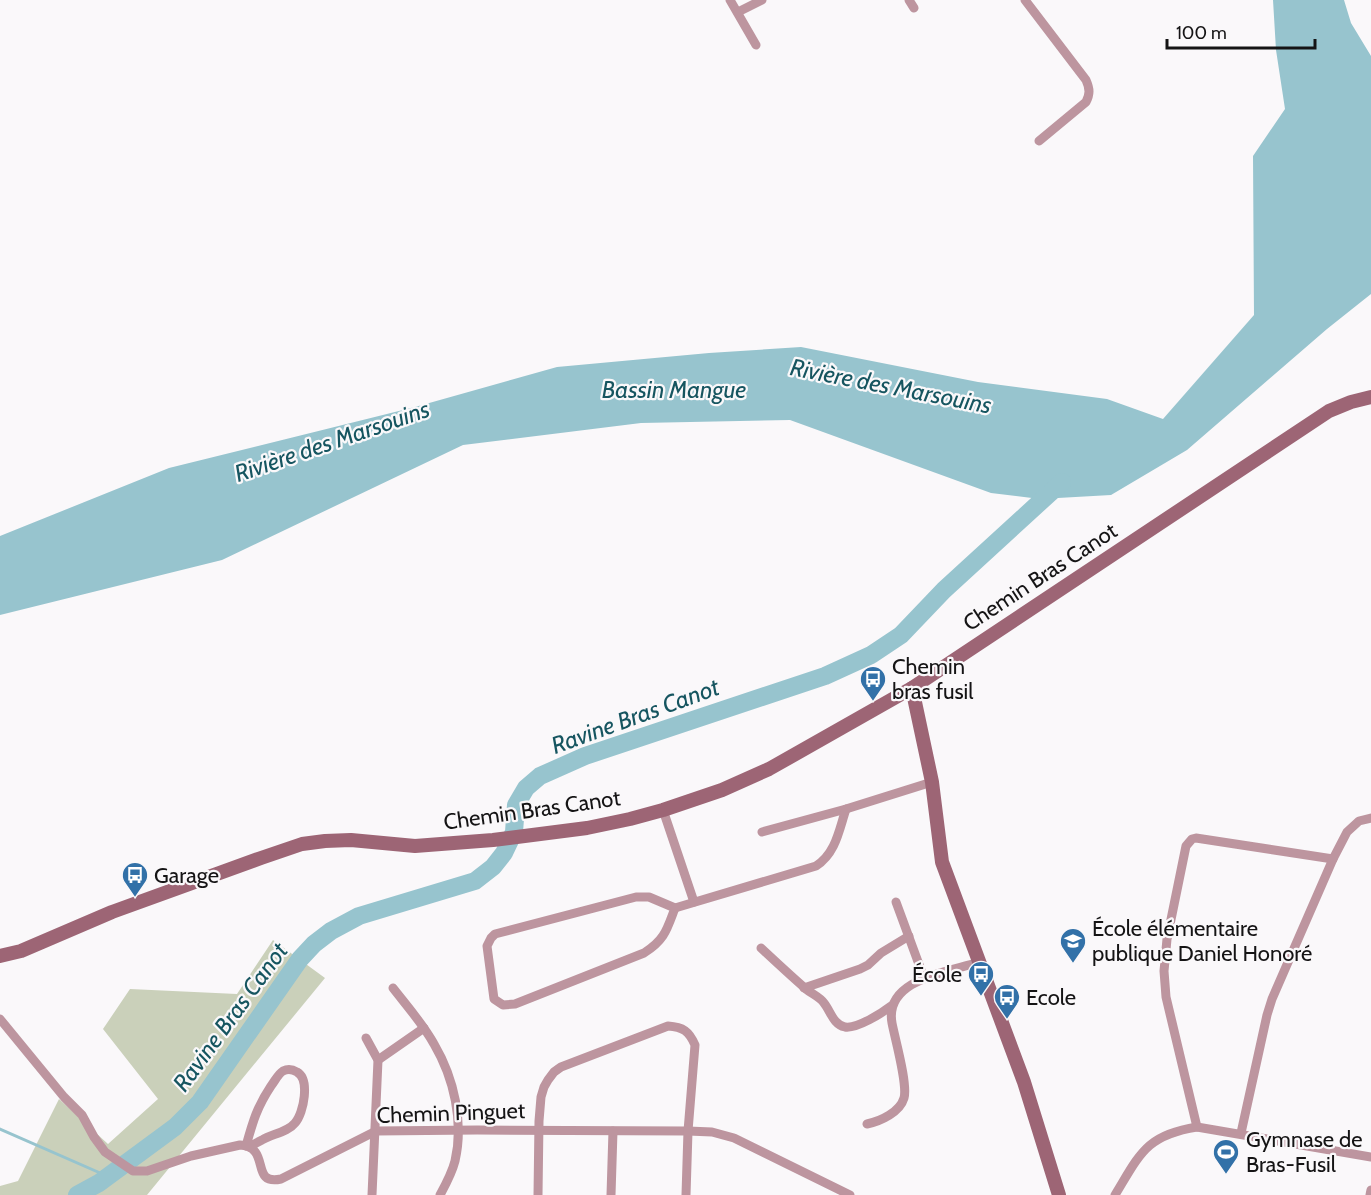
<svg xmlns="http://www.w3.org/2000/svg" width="1371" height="1195" font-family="Cabin,sans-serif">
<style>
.green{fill:#cad0ba}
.water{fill:#97c4ce}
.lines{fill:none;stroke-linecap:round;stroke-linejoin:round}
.stream{stroke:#97c4ce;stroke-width:3}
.river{stroke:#97c4ce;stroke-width:18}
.street{stroke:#bd959f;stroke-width:9}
.secondary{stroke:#9d6575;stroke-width:14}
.labels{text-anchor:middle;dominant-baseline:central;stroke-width:4.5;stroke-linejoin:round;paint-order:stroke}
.street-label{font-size:22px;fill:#151415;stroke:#faf8fa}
.poi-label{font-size:22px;fill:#151415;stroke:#faf8fa;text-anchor:start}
.water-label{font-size:24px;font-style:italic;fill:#165560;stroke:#faf8fa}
</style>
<rect width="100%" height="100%" fill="#faf8fa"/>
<polygon class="green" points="273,940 325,978 147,1195 0,1195 0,1186 18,1181 59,1099 108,1144 158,1099 103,1029 130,989 237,994"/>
<polygon class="water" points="1273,0 1344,0 1351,23 1371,56 1371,294 1327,329 1187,450 1111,495 1040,499 991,493 790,420 641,423 463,445 222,560 0,615 0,536 169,468 415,407 557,367 709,353 801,347 978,382 1107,399 1163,419 1254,315 1253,156 1285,109 1276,50"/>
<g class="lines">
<polyline class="stream" points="0,1129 107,1176"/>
<polyline class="river" points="77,1195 99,1183 175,1127 200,1102 300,959 314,944 331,931 359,916 475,881 493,867 504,853 514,832 516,805 526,788 540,776 585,756 825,676 871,655 901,635 944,590 1062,482"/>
<g class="street">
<polyline points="730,0 756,45"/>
<polyline points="909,0 914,8"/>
<path d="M1025 0 1086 80C1090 89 1090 94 1086 102L1039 141"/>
<polyline points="738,12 762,0"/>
<polyline points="663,810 694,902"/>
<polyline points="762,832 846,809 932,782"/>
<path d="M636 897H649L675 908C667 929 665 940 644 953L515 1004 503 1005 494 999 487 946 491 938 495 934Z"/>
<polyline points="896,902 924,978"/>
<path d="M675 908 816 866C836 853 839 830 846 809"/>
<path d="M761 948C776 962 791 976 806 989 812 994 820 997 824 1003 831 1012 833 1024 845 1027 857 1029 882 1013 891 1006"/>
<path d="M393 988C407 1006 423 1024 434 1044 454 1078 464 1122 455 1161 452 1173 446 1184 440 1195"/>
<polyline points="804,988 860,969 868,965 881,953 909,936"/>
<path d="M0 1019 64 1097 82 1115 94 1137 105 1152 133 1171H147L191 1156 240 1145C272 1147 249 1186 281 1179L376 1131 477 1130 688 1131 712 1132 734 1138 850 1195"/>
<polyline points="366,1038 378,1060 372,1195"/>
<polyline points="378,1060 424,1028"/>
<path d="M867 1124C881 1121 900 1112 904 1098 908 1084 895 1039 892 1023 884 979 949 972 979 962"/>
<polyline points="1197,1127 1166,997 1164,971 1167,939 1186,846 1192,839 1196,838 1333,859"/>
<polyline points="1241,1133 1267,1015 1272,999 1333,859 1347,832 1359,821 1371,818"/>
<path d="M246 1146C253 1121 257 1107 271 1086 275 1081 278 1074 283 1071 287 1069 292 1069 297 1072 310 1079 304 1113 295 1123 288 1132 272 1134 262 1140 258 1142 254 1144 250 1147"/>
<path d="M538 1195 539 1121 541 1097 544 1087 548 1080 554 1072 561 1067 668 1026C683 1027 689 1031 695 1045L688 1131 686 1195"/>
<polyline points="611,1195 613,1131"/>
<path d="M1115 1195C1140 1154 1146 1135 1197 1127L1371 1157"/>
<polyline points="1370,1195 1371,1190"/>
</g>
<g class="secondary">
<polyline points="912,688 932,782 942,862 1024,1082 1059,1195"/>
<polyline points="0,956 21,951 112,912 261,858 302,844 325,841 351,840 415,846 493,840 587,828 630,819 663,810 722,790 769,769 912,688 1329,411 1351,402 1371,397"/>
</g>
</g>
<defs>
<g id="bus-pin" transform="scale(1.35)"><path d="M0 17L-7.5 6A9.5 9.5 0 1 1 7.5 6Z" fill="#3271a8" stroke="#faf8fa"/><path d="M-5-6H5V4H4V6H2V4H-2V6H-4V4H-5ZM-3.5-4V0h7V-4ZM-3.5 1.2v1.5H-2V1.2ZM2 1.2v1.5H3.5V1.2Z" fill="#fff"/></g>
<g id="school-pin" transform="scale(1.35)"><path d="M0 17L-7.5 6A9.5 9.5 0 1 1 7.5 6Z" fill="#3271a8" stroke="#faf8fa"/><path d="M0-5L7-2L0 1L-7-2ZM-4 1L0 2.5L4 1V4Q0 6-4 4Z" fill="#fff"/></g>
<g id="stadium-pin" transform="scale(1.35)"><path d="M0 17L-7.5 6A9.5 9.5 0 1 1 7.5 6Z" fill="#3271a8" stroke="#faf8fa"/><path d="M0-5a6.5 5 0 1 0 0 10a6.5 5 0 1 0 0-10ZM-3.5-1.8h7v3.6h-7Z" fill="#fff"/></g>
</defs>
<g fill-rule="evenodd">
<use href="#bus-pin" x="873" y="679"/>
<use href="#bus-pin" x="135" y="875"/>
<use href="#school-pin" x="1073" y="941"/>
<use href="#bus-pin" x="981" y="974"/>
<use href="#bus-pin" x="1007" y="997"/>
<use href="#stadium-pin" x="1226" y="1152"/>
</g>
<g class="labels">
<g class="street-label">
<text transform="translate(1040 577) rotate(-33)">Chemin Bras Canot</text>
<text transform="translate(532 810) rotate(-8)">Chemin Bras Canot</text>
<text transform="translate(451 1113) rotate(-2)">Chemin Pinguet</text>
</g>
<g class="poi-label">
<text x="892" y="666">Chemin<tspan x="892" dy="25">bras fusil</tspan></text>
<text x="154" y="875">Garage</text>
<text x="1092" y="928">École élémentaire<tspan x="1092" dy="25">publique Daniel Honoré</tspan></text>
<text x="962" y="974" text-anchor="end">École</text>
<text x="1026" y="997">Ecole</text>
<text x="1246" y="1139">Gymnase de<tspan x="1246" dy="25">Bras-Fusil</tspan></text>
</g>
<g class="water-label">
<text transform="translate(891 386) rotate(11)">Rivière des Marsouins</text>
<text x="674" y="389">Bassin Mangue</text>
<text transform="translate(332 441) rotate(-19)">Rivière des Marsouins</text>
<text transform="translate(635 716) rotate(-20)">Ravine Bras Canot</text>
<text transform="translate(230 1017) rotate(-54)">Ravine Bras Canot</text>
</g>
</g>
<path d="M1167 39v9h148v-9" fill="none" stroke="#151415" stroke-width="3"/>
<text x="1176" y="39" font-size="18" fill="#151415" stroke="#faf8fa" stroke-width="4.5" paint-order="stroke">100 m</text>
</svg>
